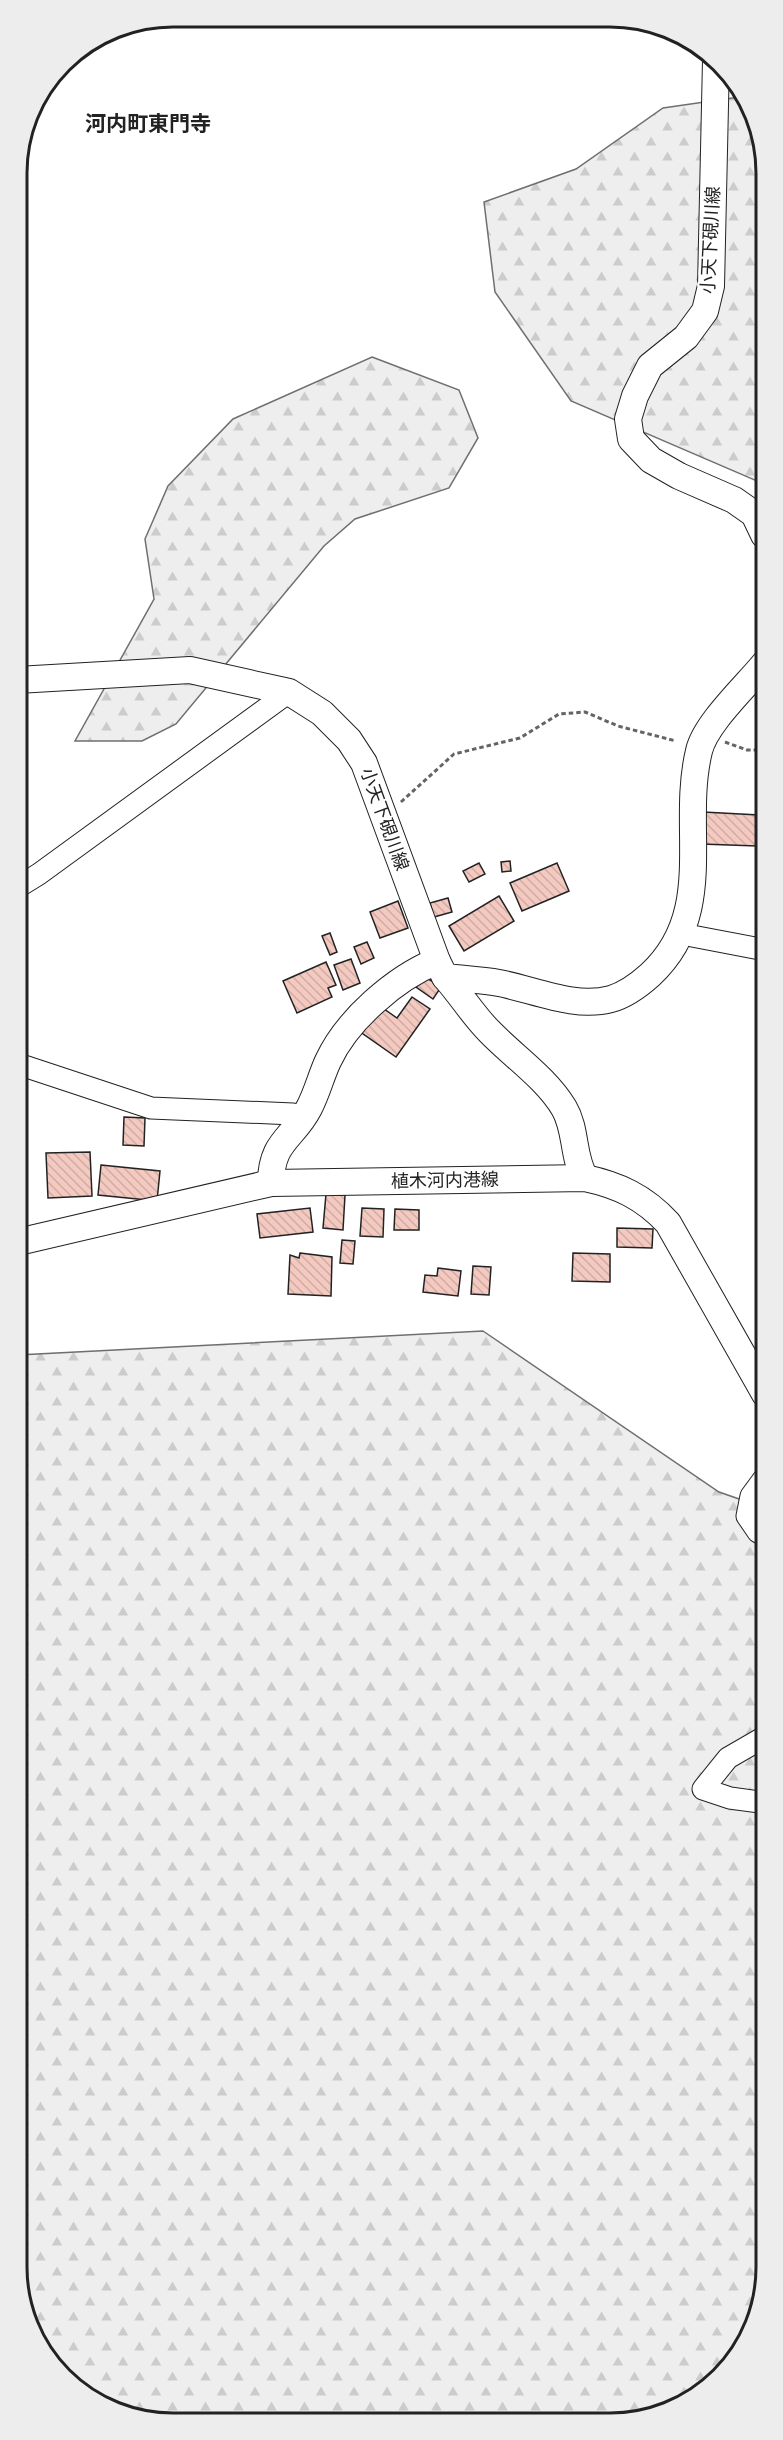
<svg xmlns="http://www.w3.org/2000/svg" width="783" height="2440" font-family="'Source Serif 4','Noto Sans JP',serif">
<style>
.forest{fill:url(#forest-firs);stroke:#6f6f6f;stroke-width:1.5}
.building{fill:url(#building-back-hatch);stroke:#222;stroke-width:1.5}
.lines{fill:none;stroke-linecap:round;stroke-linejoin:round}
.minor-casing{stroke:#222;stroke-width:23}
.major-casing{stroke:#222;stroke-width:28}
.path{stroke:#646464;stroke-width:3;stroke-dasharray:4.5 3;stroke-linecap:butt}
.minor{stroke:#fff;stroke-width:21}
.major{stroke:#fff;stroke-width:26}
.labels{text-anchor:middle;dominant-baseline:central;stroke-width:4.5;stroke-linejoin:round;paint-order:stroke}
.street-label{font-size:18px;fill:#222;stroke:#fff}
.quarter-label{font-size:21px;font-weight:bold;fill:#222;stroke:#fff}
.rim{fill:none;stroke:#222;stroke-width:3}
</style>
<defs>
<pattern id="forest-firs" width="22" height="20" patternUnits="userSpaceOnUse" patternTransform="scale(1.5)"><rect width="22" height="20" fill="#eee"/><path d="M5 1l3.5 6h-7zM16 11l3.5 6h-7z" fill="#ccc"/></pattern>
<pattern id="building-back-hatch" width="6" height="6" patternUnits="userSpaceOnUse" patternTransform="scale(1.5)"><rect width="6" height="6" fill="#f3c9c0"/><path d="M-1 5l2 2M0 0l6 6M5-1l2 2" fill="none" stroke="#d0aca5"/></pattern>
</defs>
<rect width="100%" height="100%" fill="#fff"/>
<g class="forest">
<polygon points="739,97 764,143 764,484 571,401 495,292 484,202 576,169 663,108"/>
<polygon points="372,357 459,390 478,438 449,488 355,519 324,546 176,724 142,741 75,741 154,599 145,539 168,486 233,419"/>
<polygon points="483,1331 719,1492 765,1508 766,2277 754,2327 727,2371 688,2403 640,2421 143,2421 62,2377 19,2297 18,1355"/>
</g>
<g class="building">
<polygon points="703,812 759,815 757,846 701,844"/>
<polygon points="510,861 511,871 502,872 501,862"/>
<polygon points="479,863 485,874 469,882 463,871"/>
<polygon points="557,863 569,891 522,911 510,883"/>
<polygon points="499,896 514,921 464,951 449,926"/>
<polygon points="448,898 452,912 434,917 430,903"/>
<polygon points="398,901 408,928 380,938 370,912"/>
<polygon points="330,933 337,952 330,955 322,936"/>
<polygon points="367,942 374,958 361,964 354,947"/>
<polygon points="351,959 360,983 343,990 334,965"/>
<polygon points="326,962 336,985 328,988 332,997 297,1013 283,981"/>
<polygon points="424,976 441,987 433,999 416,987"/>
<polygon points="412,997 430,1009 396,1057 359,1031 377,1004 397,1018"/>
<polygon points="124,1117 145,1118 144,1146 123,1145"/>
<polygon points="90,1152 92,1196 48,1198 46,1153"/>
<polygon points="101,1165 160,1171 157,1201 98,1195"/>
<polygon points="326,1194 345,1195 343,1230 323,1228"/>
<polygon points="310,1208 313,1232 260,1238 257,1214"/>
<polygon points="362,1208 384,1209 383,1237 360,1236"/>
<polygon points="395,1209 419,1210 419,1230 394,1230"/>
<polygon points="617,1228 653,1229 652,1248 617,1247"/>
<polygon points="342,1240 355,1241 353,1264 340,1263"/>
<polygon points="300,1253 332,1257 331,1296 288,1294 290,1255 299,1258"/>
<polygon points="573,1253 610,1254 610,1282 572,1281"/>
<polygon points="473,1266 491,1267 489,1295 471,1294"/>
<polygon points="438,1268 461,1271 458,1296 423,1292 425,1275 437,1276"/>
</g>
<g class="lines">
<g class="minor-casing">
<g id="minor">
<polyline points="18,887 39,874 289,692"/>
<polyline points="682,932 692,936 765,950"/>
<polyline points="18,1064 151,1108 293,1114 302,1117"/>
<polyline points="765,1477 751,1496 747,1516 758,1532 765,1536"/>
<polyline points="766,1736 728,1758 703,1789 730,1798 766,1803"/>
</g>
</g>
<g class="major-casing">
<g id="major">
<polyline points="716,60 711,286 705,311 686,337 650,366 635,396 628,419 631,439 651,460 679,476 734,500 754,514 764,535"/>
<polyline points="17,680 190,670 289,692 322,713 349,740 364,763 437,961"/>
<path d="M445 977C461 995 473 1015 489 1031 513 1056 546 1078 564 1108 577 1130 572 1156 585 1178"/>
<path d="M271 1183C271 1141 293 1139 309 1108 317 1093 321 1076 328 1061 347 1020 395 978 437 961L445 977C463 979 482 980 499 983 535 990 575 1009 611 999 625 995 640 984 650 975 718 912 680 829 699 751 705 724 746 686 764 664"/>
<path d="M18 1242 271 1183 585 1178C618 1185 644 1197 668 1223L765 1394"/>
</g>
</g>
<g class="path">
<polyline points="725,742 747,750 764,750"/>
<polyline points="401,802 454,754 520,738 559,714 585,712 618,726 676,741"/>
</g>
<use href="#minor" class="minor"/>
<use href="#major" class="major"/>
</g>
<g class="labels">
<g class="street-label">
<text transform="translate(710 240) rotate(-87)">小天下硯川線</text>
<text transform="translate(385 819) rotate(70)">小天下硯川線</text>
<text transform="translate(445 1180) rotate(-1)">植木河内港線</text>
</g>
<g class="quarter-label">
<text x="148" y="123">河内町東門寺</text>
</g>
</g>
<path d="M0 0H783V2440H0ZM173 27H610A146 146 0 0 1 756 173V2267A146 146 0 0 1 610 2413H173A146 146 0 0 1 27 2267V173A146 146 0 0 1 173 27Z" fill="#ededed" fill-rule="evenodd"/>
<path class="rim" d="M173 27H610A146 146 0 0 1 756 173V2267A146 146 0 0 1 610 2413H173A146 146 0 0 1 27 2267V173A146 146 0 0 1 173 27Z"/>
</svg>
